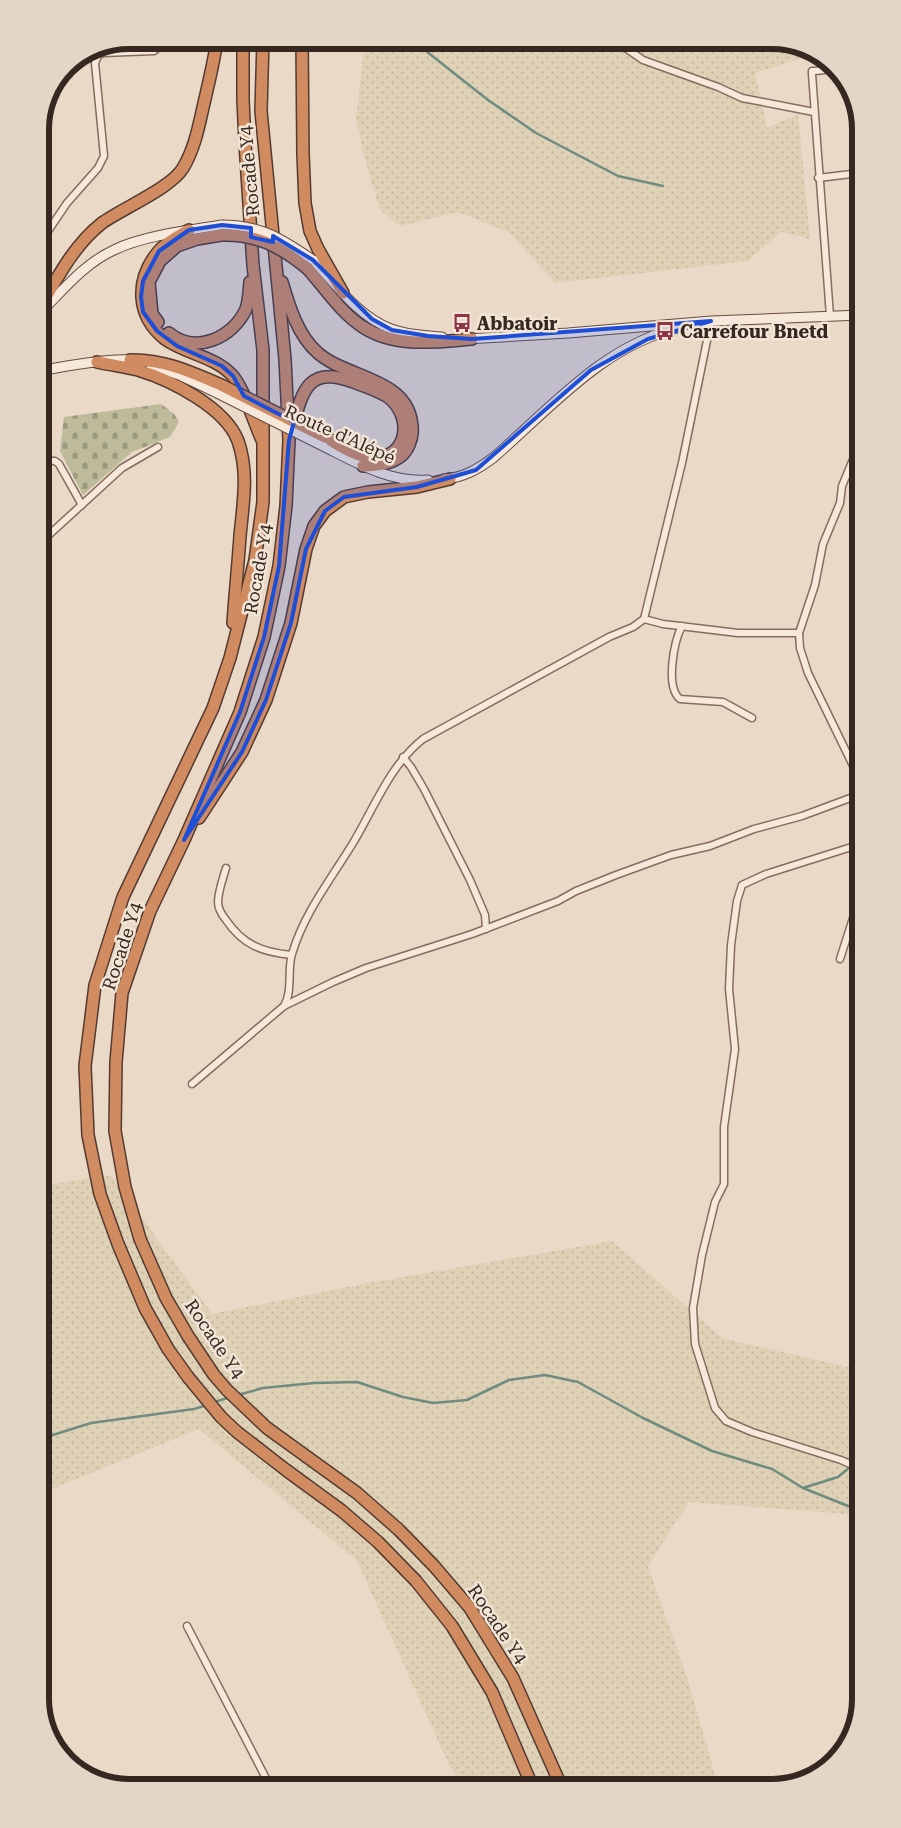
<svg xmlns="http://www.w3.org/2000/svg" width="901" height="1828" font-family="'Roboto Serif',serif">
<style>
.farmland{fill:url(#farmland-dots)}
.cemetery{fill:url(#cemetery-stones)}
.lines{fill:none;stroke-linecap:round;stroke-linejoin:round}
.stream{stroke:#6f8c80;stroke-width:2.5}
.street-casing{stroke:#856c5e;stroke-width:9}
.secondary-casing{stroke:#664d41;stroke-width:11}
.highway-casing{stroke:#533b32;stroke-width:14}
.street{stroke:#f6e8da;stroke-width:6}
.secondary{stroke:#f6e8da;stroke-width:9}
.highway{stroke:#d18b60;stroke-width:11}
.secondary-bridge-casing{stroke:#664d41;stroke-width:11;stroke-linecap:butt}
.highway-bridge-casing{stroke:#533b32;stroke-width:14;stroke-linecap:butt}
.secondary-bridge{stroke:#f6e8da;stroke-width:9}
.highway-bridge{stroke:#d18b60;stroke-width:11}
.marked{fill:#1d4ed8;fill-opacity:0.2;stroke:#1d4ed8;stroke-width:4;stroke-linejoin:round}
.labels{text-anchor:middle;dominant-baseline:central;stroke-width:5;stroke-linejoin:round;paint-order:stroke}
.street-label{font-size:18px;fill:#362720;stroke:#f2e5d6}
.poi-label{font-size:18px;font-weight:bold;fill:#362720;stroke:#f2e5d6;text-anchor:start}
.rim{fill:none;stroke:#362720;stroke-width:6}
</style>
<defs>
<pattern id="farmland-dots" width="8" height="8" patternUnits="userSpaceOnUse" patternTransform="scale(1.25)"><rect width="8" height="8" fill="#dfd1b5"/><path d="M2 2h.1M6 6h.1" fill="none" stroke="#c0b39b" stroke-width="1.8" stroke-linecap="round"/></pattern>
<pattern id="cemetery-stones" width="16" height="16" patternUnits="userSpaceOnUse" patternTransform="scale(1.25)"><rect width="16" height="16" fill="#bdbb9a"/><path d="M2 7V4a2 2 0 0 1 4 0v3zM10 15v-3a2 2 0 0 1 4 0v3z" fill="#9a987d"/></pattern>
</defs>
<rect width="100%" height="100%" fill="#ead9c7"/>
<g class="farmland">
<polygon points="365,40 778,40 814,54 755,73 767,128 798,114 810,239 781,232 748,261 555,283 510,233 458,212 400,226 380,210 367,167 356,120"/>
<polygon points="111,1175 212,1314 368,1283 612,1241 722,1338 847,1367 861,1363 861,1515 689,1502 648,1566 687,1677 719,1788 463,1788 449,1765 357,1561 199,1429 40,1494 40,1186"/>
</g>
<polygon class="cemetery" points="161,404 174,414 179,422 170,437 132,452 83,495 60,451 64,417"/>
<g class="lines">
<g class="stream">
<polyline points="412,40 488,100 536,133 618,176 663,186"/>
<polyline points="238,1395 263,1388 314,1383 357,1382 403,1397 433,1403 467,1400 509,1380 545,1375 578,1382 643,1418 712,1451 772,1469 803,1488 848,1506 861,1506"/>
<polyline points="214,1402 231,1397"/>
<polyline points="40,1439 91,1423 194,1409 207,1405"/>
<polyline points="803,1488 838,1477 861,1458"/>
</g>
<g class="street-casing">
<g id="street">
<polyline points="614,40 643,60 718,87 742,98 814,112"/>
<polyline points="853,94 857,173"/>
<polyline points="818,178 860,173"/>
<polyline points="40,243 67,203 98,168 104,156 95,63 98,56 103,53 154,51 160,46 161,40"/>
<polyline points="830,316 812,74 812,71 815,71 834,69"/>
<polyline points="40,460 55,461 59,464 82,505"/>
<polyline points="40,543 122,468 158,447"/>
<polyline points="644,619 663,624 738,633 799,633"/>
<path d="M682 626C674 641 665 687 680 699L723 702 752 718"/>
<polyline points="403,757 411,767 424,789 470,880 485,915 486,929"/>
<polyline points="861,782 808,673 800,648 799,633 815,585 823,544 840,503 842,486 857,450 861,428"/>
<path d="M226 868C223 878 218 892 218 902 218 909 222 915 226 920 243 945 262 952 291 955"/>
<polyline points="840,959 861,893"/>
<path d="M284 1006C293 991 287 970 292 954 304 913 331 879 353 843 374 808 390 765 423 739L609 637 633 627 644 619 682 463 711 321"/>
<polyline points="192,1084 284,1006 333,982 366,968 472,934 558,901 576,891 616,875 671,855 710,846 754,829 802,816 861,794"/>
<polyline points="861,1469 841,1460 752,1432 726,1421 715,1408 695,1344 693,1308 702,1255 715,1202 724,1184 724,1127 735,1049 729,989 731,945 737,901 742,885 766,874 861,844"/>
<polyline points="187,1626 271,1788"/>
</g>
</g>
<g class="secondary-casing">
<g id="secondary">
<path d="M313 260C336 285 359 317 391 329 407 335 426 336 442 337"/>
<path d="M41 312C63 290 85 263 114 250 142 236 190 230 222 225"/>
<polyline points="467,339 568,333 711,321 861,315"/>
<polyline points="151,366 179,375 217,393"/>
<path d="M40 371C61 367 117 356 136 361"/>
<path d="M323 446C355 462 390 483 428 480"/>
<path d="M444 479C463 478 478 469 493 458 551 408 604 344 682 327"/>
</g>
</g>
<g class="highway-casing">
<g id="highway">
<polyline points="243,40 243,100 245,143 253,265 263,350 263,502 255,560 230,658 213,708 123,897 95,985 85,1066 88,1135 100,1194 118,1244 145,1308 168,1349 188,1377 221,1417 237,1432 286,1470 342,1511 378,1542 416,1581 452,1626 492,1692 533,1788"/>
<polyline points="263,40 261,111 285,359 289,440 286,506 279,566 264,637 240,712 184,840 150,911 122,993 116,1062 115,1131 125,1187 140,1239 166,1298 188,1336 214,1375 227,1390 267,1428 357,1493 399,1530 434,1566 470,1608 513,1678 562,1788"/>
<polyline points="302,40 303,154 305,203 310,231 318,249 343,293"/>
<path d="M189 230C179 236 166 242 158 252 135 280 136 316 165 339 186 354 214 356 232 375 244 388 254 423 262 440"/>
<path d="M308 269C325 288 341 313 363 327 395 348 435 342 472 339"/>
<path d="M282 282C289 306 298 336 318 353 345 377 403 378 411 419 413 429 413 435 409 445 402 463 380 466 363 466"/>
<path d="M40 308C57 278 74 245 102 223 123 208 171 188 183 168 195 148 199 125 204 103 209 82 214 61 217 40"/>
<polyline points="158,322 152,314 149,282 160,261 177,246 197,239 221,235"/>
<path d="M169 333C195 355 233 338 246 309 249 301 249 290 250 282"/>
<path d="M130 360C163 359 191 372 221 385"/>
<path d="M97 362C111 365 125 367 138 370 171 380 226 408 238 441 249 472 243 504 240 536 238 565 235 594 233 623"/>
<path d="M292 429C302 393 307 364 353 382 364 386 379 391 388 397 413 416 409 457 374 458 357 458 339 445 325 437"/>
<polyline points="199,818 242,752 266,700 291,623 306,549 314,526 325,511 344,497 368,492 417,487 450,479"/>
</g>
</g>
<use href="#street" class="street"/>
<use href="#secondary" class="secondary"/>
<use href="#highway" class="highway"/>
<g class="secondary-bridge-casing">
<g id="secondary-bridge">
<path d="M222 225C261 225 282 239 313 260"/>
<polyline points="217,393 323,446"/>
</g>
</g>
<g class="highway-bridge-casing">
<g id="highway-bridge">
<path d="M221 235C257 234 280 246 308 269"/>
<polyline points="221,385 325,437"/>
</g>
</g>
<use href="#secondary-bridge" class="secondary-bridge"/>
<use href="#highway-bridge" class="highway-bridge"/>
</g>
<path class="marked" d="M222 225 251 228V237L273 242V236L313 260 372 319 392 330 428 336 472 339 711 321 648 339 591 370 476 470 417 487 344 497 325 511 306 549 291 623 266 700 242 752 184 840 240 712 264 637 279 566 289 440 294 422 244 396 233 376 222 366 177 346 157 331 143 312 141 297 143 281 159 251 189 230Z"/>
<defs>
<g id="bus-bare" transform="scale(1.5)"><path d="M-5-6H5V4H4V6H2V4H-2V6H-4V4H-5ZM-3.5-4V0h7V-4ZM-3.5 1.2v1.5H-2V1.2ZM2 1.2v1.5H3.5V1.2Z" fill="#8e3445" stroke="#f2e5d6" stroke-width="2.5" paint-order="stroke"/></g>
</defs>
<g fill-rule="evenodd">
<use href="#bus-bare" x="462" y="323"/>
<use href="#bus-bare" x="665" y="331"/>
</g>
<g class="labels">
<g class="street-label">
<text transform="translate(249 171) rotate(-95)">Rocade Y4</text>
<text transform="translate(340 434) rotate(24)">Route d'Alépé</text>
<text transform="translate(258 569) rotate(-80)">Rocade Y4</text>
<text transform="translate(122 946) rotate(-72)">Rocade Y4</text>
<text transform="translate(215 1339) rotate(56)">Rocade Y4</text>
<text transform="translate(498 1624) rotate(56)">Rocade Y4</text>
</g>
<g class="poi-label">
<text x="477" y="323">Abbatoir</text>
<text x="680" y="331">Carrefour Bnetd</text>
</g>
</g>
<path d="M0 0H901V1828H0ZM129 49H772A80 80 0 0 1 852 129V1699A80 80 0 0 1 772 1779H129A80 80 0 0 1 49 1699V129A80 80 0 0 1 129 49Z" fill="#e3d6c7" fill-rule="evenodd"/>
<path class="rim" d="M129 49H772A80 80 0 0 1 852 129V1699A80 80 0 0 1 772 1779H129A80 80 0 0 1 49 1699V129A80 80 0 0 1 129 49Z"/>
</svg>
